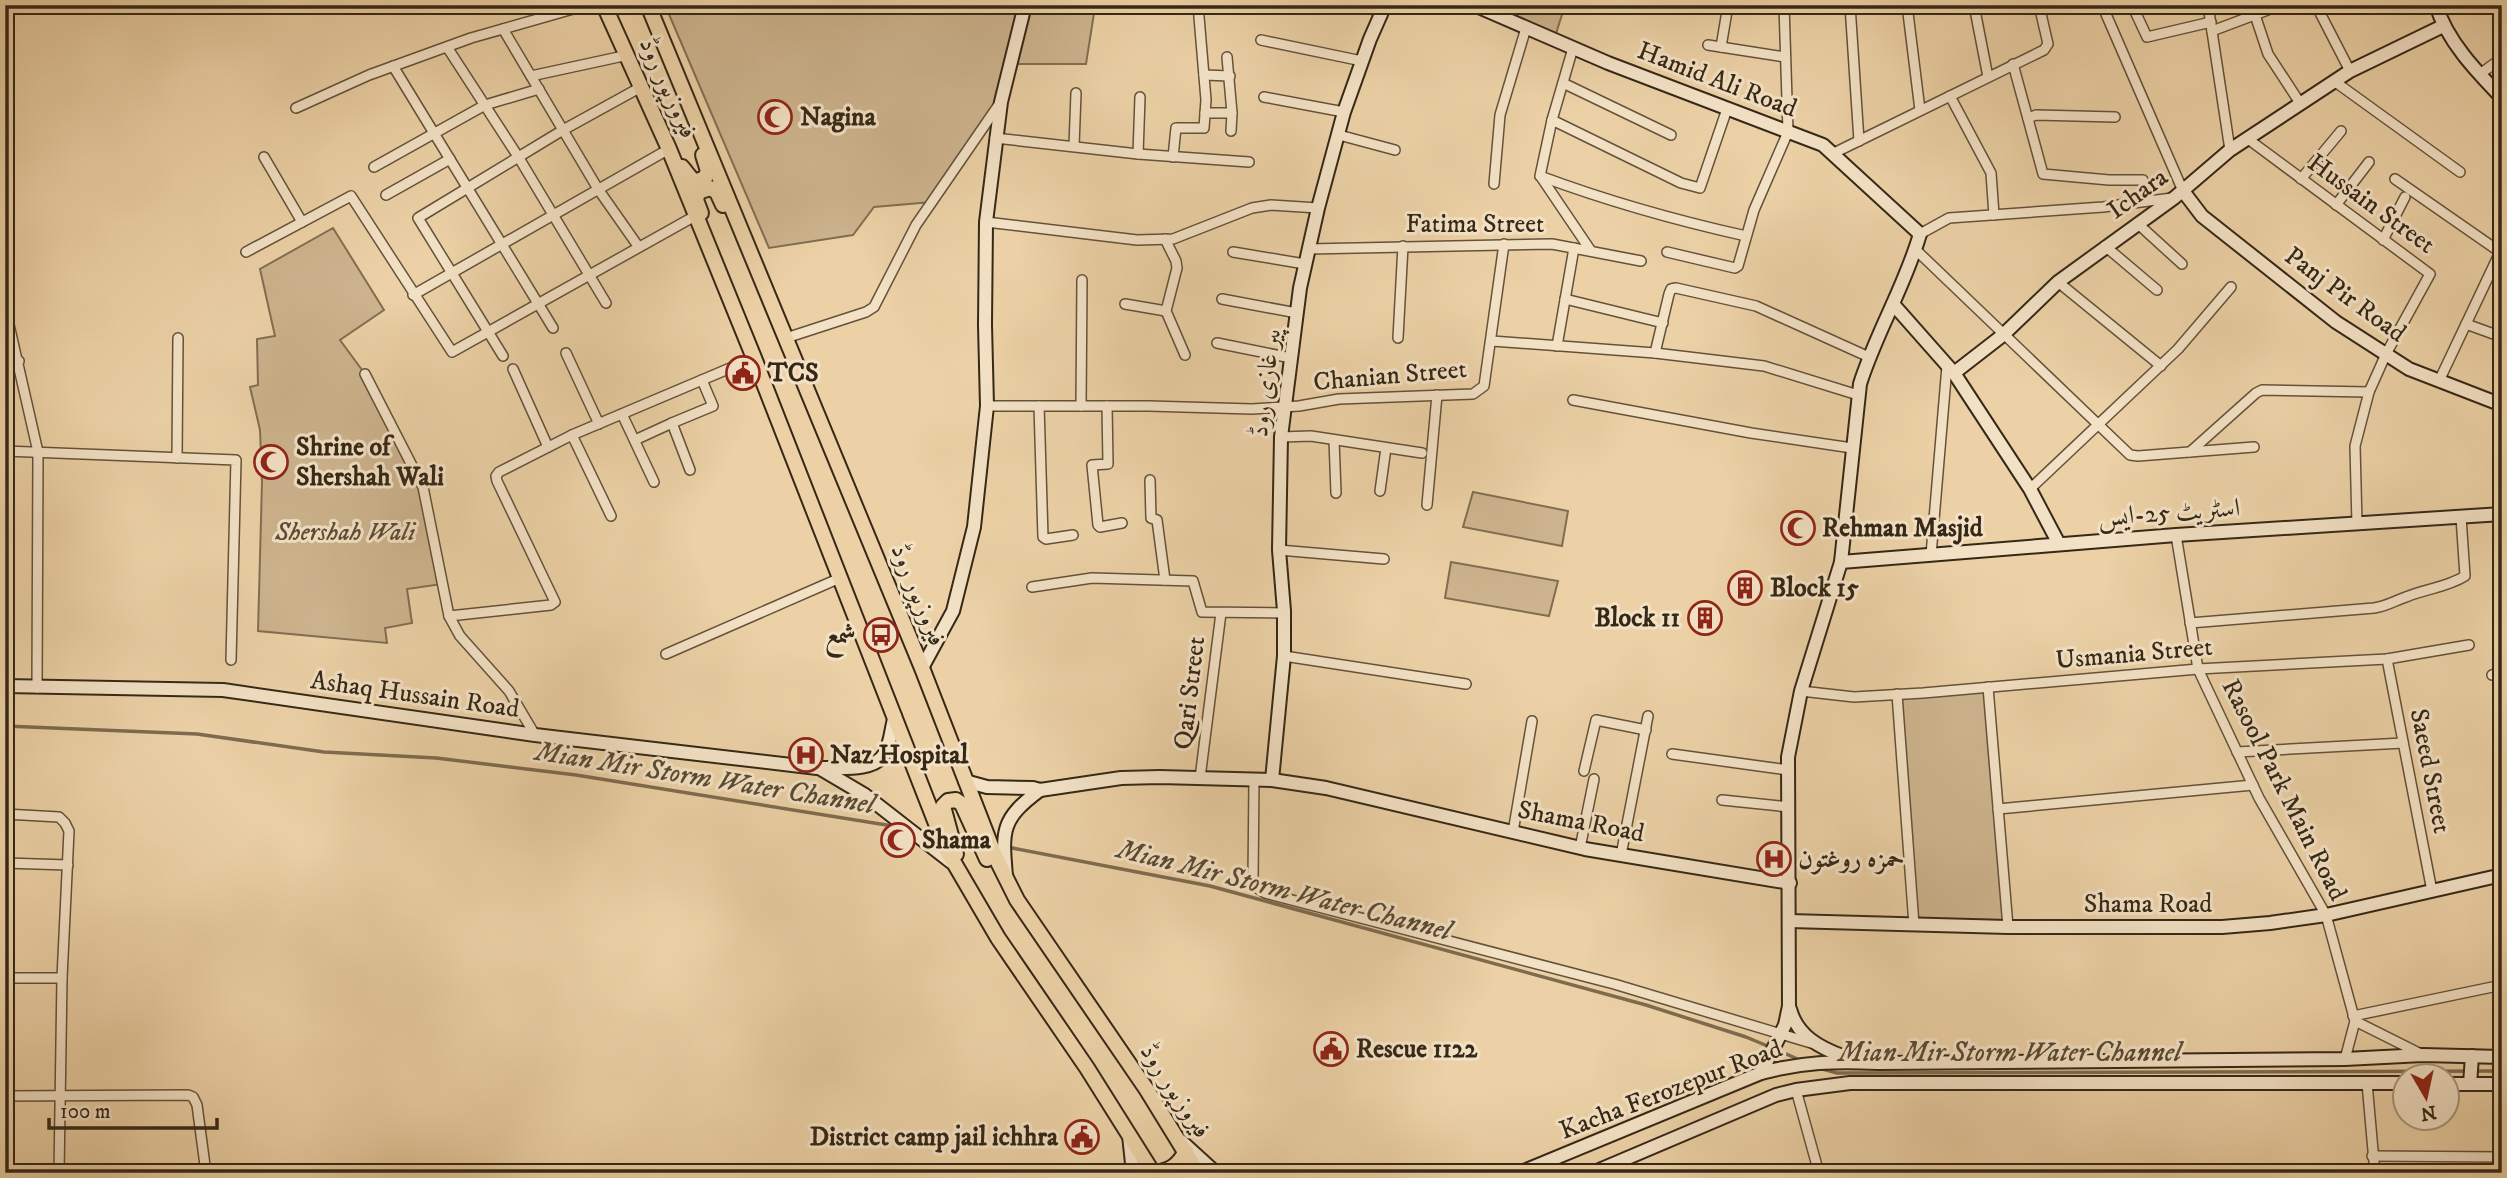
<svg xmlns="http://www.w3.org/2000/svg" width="2507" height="1178" font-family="'IM FELL DW Pica',Amiri,serif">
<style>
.green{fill:#cdb48e;stroke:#816e52;stroke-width:2}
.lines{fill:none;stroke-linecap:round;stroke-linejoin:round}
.stream{stroke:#7e6b4f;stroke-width:3.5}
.street-casing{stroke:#63523a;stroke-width:12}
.secondary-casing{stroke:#352816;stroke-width:16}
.primary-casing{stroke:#352816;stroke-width:18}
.street{stroke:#f3e1c5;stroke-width:9}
.secondary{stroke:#f3e1c5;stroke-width:12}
.primary{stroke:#ecd1a6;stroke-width:14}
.labels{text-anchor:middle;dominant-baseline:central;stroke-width:6;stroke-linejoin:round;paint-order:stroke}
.street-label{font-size:26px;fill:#352816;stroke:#f3e1c5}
.poi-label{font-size:26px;font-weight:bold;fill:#352816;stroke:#f3e1c5;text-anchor:start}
.park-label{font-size:26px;font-style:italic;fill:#5b4b34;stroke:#f3e1c5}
.water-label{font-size:28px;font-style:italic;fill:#594a32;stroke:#f3e1c5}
</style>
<rect width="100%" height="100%" fill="#ecd1a6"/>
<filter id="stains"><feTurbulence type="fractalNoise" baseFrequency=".00286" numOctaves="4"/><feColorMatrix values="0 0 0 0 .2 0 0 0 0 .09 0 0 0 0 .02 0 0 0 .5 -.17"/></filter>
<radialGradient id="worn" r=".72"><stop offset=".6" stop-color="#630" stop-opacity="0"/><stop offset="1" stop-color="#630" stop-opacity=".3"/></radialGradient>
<g class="green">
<polygon points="665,5 1136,5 1094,13 1086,64 1011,64 1001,102 932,202 874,207 853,235 769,248"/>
<polygon points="1474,5 1565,5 1554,40"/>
<polygon points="333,228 384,310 340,340 365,374 423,487 442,584 407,589 412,623 385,628 387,643 258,631 262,482 260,430 250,387 258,385 257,339 275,336 260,269"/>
<polygon points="1473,492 1568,511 1562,546 1463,527"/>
<polygon points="1451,562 1558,581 1549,616 1445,598"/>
<polygon points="1988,687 2008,927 1914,925 1897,694"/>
</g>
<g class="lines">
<g class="stream">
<polyline points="5,726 197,734 324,752 436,758 576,775 899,827"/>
<polyline points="917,830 934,833"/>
<polyline points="955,837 975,841"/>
<polyline points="1007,847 1210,886 1646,1005 1746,1037 1770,1047"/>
<polyline points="1777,1050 1802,1061"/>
<polyline points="1819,1068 1837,1073 2502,1071"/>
</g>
<g class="street-casing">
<g id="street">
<polyline points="1356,5 1382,12"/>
<polyline points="1850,5 1859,141"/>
<polyline points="1907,5 1920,110"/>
<polyline points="1974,5 1988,77"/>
<polyline points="2102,5 2183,191"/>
<polyline points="2132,5 2147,37 2211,22"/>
<polyline points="2208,5 2230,150"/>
<polyline points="2316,5 2344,5"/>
<polyline points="2317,7 2350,71"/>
<polyline points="2255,15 2268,54 2300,103"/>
<polyline points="503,29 598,189 638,246"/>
<polyline points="2212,31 2281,5"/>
<polyline points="1261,40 1362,61"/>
<polyline points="1708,45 1785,57"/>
<polyline points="447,47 519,158 606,303"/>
<polyline points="1721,47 1728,5"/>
<polyline points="1573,48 1552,120 1681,183 1700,188 1727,109"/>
<polyline points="1227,57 1232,113"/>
<polyline points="2013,64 2043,174 2109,180 2143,180"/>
<polyline points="393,66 553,328"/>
<polyline points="2480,74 2502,58"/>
<polyline points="1204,75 1230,76"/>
<polyline points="531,76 628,55"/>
<polyline points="2334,81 2460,172"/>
<polyline points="1563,83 1671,135"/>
<polyline points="1950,96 1991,173 1994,215"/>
<polyline points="1264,97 1344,112"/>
<polyline points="296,108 369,75 471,38 587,5"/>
<polyline points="1205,113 1232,113 1231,131"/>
<polyline points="2028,118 2036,115 2115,117"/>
<path d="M1552 120 1540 176C1610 202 1674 220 1746 236"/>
<polyline points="1339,135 1395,150"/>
<polyline points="995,138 1138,154 1249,162"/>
<polyline points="2248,139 2430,274 2386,354 2369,392 2355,446 2357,524"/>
<polyline points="1074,146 1076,93"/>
<polyline points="1834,153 2044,50 2048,44 2039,5"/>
<polyline points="1138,154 1140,97"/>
<polyline points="264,157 302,222"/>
<polyline points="1173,157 1176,128 1204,128 1206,100 1198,5"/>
<polyline points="374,167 485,105 539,89"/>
<polyline points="1541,177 1591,251"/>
<polyline points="2301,179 2341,131"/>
<polyline points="2395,179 2500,252"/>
<polyline points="1494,184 1500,115 1526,28"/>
<polyline points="386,195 450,159"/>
<polyline points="2336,205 2369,162"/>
<polyline points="986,222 1137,240 1173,239 1252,208 1271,205 1318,208"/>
<polyline points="2137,223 2182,264"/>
<polyline points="1920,234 1949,218 2103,207 2172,198"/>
<polyline points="1165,239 1176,261 1177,268 1166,311 1185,355"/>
<polyline points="2383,240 2405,197"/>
<polyline points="2105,246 2157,290"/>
<polyline points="1308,249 1552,244 1641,261"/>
<polyline points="1916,250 2130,455 2138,456 2254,447"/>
<polyline points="246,252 351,196 452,352 695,216"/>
<polyline points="1233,252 1305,264"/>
<polyline points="1667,252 1735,268 1738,266 1754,210 1788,132 1784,5"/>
<polyline points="2058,282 2161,366"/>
<polyline points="413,295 669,149"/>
<polyline points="1222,299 1297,313"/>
<polyline points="1565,299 1663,323"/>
<polyline points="1125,304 1166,311"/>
<polyline points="5,307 38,452 37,688"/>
<polyline points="2466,324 2502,337"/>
<polyline points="786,338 866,312 874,307 916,225 1000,103"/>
<polyline points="1398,338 1403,246"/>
<polyline points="1492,341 1655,353 1764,366 1858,395"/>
<polyline points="1217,343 1291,358"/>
<polyline points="1557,346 1574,248"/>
<polyline points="566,353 599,424"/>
<polyline points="1655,353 1669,294 1671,289 1676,288 1756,306 1869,357"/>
<polyline points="503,356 418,218 563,130 641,87"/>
<polyline points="5,368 19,361"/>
<polyline points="513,369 548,447"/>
<polyline points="365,374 423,487 449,616 460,636 509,691 535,735"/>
<polyline points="2439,381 2502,248"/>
<polyline points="1573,400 1751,433 1852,448"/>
<polyline points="987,406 1149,406 1252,409 1299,406 1339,399 1473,394 1484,386 1504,244"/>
<polyline points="1039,406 1043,537 1046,539 1073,535"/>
<polyline points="1081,406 1082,280"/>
<polyline points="1107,406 1108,464 1092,465 1098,525 1100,527 1122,523"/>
<polyline points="622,414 654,482"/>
<polyline points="572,435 611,516"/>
<polyline points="1281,437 1311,436 1422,453"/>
<polyline points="635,440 672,423"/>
<polyline points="1334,440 1336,493"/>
<polyline points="5,451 236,460 231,660"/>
<polyline points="2190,452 2256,393 2262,390 2369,392"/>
<polyline points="177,458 178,338"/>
<polyline points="690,470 672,423 713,406 702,380"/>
<polyline points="1150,480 1151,518 1157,520 1165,580"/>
<polyline points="2030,489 2178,349 2231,287"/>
<polyline points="1380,491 1386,448"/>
<polyline points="1427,505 1437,395"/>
<polyline points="2176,535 2198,669 2259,798 2326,915 2355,1021 2345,1059"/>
<polyline points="1279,550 1384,559"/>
<polyline points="1931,555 1947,366"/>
<polyline points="1032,587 1092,578 1193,581 1202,612 1284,613"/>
<polyline points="449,616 551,605 555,602 497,481 496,476 499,472 572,435 754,358"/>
<path d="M2190 623 2374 608C2387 606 2394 601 2406 597 2425 589 2448 587 2465 576L2461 517"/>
<polyline points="666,654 840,578"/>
<polyline points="1284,656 1466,684"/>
<polyline points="2387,659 2432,891"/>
<polyline points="2492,675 2502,673"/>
<polyline points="1988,687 2008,927"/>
<polyline points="1801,691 1854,697 1923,693 2198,669 2387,659 2469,645"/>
<polyline points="1897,694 1914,925"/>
<polyline points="2237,752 2403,743"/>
<polyline points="1672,754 1788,770"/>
<polyline points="1584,771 1596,720 1646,730"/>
<polyline points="1200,778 1221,613"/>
<polyline points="1254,780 1253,880 1257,888 1265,893 1614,984 1811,1043"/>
<polyline points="1722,800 1789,807"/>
<polyline points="1998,809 2253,785"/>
<polyline points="5,814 59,817 65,823 69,831 62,978 59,1173"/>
<polyline points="1513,832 1532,721"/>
<polyline points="1580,848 1594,779"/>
<polyline points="1621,855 1648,716"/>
<polyline points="5,863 68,865"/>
<polyline points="5,978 62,978"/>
<polyline points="2353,1016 2502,985"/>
<polyline points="2355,1021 2419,1053"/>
<polyline points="2367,1083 2375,1173"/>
<polyline points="1796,1090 1819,1173"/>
<polyline points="5,1096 188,1095 193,1097 197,1105 206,1173"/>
<polyline points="2372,1156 2502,1157"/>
<polyline points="1762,1169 1764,1173"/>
</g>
</g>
<g class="secondary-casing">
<g id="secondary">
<path d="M1474 5 1608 63 1823 145 1920 234C1905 286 1876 333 1860 384L1841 562 1801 691 1788 757 1789 1006 1785 1025 1761 1073"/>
<path d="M2436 5C2447 41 2476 71 2502 98"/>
<polyline points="2183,191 2202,216 2336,322 2409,369 2502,405"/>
<polyline points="1893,304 1954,373 2003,335 2058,282 2174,198 2230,150 2350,71 2443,26"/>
<polyline points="1954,373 2030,489 2059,544"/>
<polyline points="1841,562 2176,535 2502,514"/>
<polyline points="922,668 953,611 974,527 987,406 985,325 986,222 1001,102 1025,5"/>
<path d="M5 686 223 690 535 735 817 768C836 767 875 773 885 753 891 742 891 728 895 716"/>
<polyline points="821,769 865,795 951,862"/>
<polyline points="1272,780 1284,656 1284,611 1279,550 1281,437 1300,288 1318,208 1344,112 1370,39 1385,5"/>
<polyline points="965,781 987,787 1033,788 1040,790 1121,778 1160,777 1272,780 1326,788 1585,849 1790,883"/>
<path d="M1006 876C1002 830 1001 819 1040 790"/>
<polyline points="1790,921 2008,927 2222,927 2270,923 2326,915 2502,875"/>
<path d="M1790 1009C1797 1036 1820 1048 1845 1057"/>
<polyline points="2448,1084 2502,1084"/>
<polyline points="2470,1084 2472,1056"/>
<polyline points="1129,1135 1133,1173"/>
<polyline points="1181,1141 1216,1173"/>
<path d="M1519 1173 1761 1073C1802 1062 1835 1061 1878 1063L2345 1059 2423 1055 2502 1057"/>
<polyline points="1592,1173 1776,1095 1796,1090 1850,1083 2406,1083"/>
</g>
</g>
<g class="primary-casing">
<g id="primary">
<polyline points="604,5 669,149 754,358 946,849 998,938 1087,1068 1153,1173"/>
<polyline points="648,5 922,668 995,856 1017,900 1147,1090 1198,1173"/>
<polyline points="682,167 694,182 705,178 708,171 703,155"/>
<polyline points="701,213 696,200 698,192 710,188 717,192 723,205"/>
<polyline points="956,854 943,806 948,801 956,800 962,804 987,859"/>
<path d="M1154 1173C1170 1171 1178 1166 1186 1151"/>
</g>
</g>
<use href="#street" class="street"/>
<use href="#secondary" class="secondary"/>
<use href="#primary" class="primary"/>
</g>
<defs>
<g id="mosque-ring" transform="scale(1.75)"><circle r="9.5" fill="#f3e1c5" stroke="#8f2418" stroke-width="1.5"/><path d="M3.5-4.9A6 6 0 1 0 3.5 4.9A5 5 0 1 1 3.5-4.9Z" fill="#8f2418"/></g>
<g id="civic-ring" transform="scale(1.75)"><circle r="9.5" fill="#f3e1c5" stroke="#8f2418" stroke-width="1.5"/><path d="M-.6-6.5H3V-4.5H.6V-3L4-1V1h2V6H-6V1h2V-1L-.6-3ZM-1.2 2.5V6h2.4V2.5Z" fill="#8f2418"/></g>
<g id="building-ring" transform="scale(1.75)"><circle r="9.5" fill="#f3e1c5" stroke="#8f2418" stroke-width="1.5"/><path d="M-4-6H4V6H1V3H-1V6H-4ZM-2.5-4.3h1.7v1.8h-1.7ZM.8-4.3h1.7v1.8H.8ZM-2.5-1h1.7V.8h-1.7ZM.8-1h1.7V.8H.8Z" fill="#8f2418"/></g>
<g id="bus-ring" transform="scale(1.75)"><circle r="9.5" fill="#f3e1c5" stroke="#8f2418" stroke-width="1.5"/><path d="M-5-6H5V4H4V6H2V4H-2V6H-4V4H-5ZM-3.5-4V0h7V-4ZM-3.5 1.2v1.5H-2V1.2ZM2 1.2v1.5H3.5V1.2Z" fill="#8f2418"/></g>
<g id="hospital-ring" transform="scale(1.75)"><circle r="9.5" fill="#f3e1c5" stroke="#8f2418" stroke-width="1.5"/><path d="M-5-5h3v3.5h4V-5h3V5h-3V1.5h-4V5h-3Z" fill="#8f2418"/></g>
</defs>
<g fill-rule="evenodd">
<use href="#mosque-ring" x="775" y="117"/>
<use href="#civic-ring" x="743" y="373"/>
<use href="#mosque-ring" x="271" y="462"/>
<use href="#mosque-ring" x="1798" y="528"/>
<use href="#building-ring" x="1745" y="588"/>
<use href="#building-ring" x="1705" y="618"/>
<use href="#bus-ring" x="881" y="635"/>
<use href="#hospital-ring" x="806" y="755"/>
<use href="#mosque-ring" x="898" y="840"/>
<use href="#hospital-ring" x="1774" y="859"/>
<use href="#civic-ring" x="1331" y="1049"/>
<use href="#civic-ring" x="1082" y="1137"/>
</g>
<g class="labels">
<g class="street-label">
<text transform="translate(1717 80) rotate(21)">Hamid Ali Road</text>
<text transform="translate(668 88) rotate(66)">فیروزپور روڈ</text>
<text transform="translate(2138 194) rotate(-36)">Ichara</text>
<text transform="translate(2371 204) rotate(36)">Hussain Street</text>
<text x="1475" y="224">Fatima Street</text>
<text transform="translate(2345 295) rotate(36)">Panj Pir Road</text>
<text transform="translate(1390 376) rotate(-5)">Chanian Street</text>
<text transform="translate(1266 383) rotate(-83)">پیر غازی روڈ</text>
<text transform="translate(2169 513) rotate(-4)">اسٹریٹ 25-ایس</text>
<text transform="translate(918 595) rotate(68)">فیروزپور روڈ</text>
<text transform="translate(2134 654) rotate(-5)">Usmania Street</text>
<text transform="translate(1190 693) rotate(-83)">Qari Street</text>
<text transform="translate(415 695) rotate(8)">Ashaq Hussain Road</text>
<text transform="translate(2430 771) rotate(79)">Saeed Street</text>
<text transform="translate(2284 790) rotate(63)">Rasool Park Main Road</text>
<text transform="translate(1581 822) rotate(11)">Shama Road</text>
<text x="2148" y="904">Shama Road</text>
<text transform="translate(1671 1090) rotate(-21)">Kacha Ferozepur Road</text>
<text transform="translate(1175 1091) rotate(57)">فیروزپور روڈ</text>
</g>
<g class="poi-label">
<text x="800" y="117">Nagina</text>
<text x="768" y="373">TCS</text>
<text x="296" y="447">Shrine of<tspan x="296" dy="30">Shershah Wali</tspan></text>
<text x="1822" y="528">Rehman Masjid</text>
<text x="1770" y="588">Block 15</text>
<text x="1680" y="618" text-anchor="end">Block 11</text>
<text x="856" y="635" text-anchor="end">شمع</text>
<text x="830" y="755">Naz Hospital</text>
<text x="922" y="840">Shama</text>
<text x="1798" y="859">حمزه روغتون</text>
<text x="1356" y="1049">Rescue 1122</text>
<text x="1058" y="1137" text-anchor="end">District camp jail ichhra</text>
</g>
<g class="park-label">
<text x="345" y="532">Shershah Wali</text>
</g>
<g class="water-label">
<text transform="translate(705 778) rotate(9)">Mian Mir Storm Water Channel</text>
<text transform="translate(1284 890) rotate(14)">Mian Mir Storm Water Channel</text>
<text x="2010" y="1052">Mian Mir Storm Water Channel</text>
</g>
</g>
<rect width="2507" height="1178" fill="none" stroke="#ecd1a6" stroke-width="28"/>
<rect x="7" y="7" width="2493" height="1164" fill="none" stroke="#352816" stroke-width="3.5"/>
<rect x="14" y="14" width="2479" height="1150" fill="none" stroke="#352816" stroke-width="2"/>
<g transform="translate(2426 1097) rotate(171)"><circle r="33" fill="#f3e1c5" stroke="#a7977f" stroke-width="2"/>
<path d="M0-5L12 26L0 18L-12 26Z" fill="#8f2418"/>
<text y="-10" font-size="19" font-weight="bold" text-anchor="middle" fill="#352816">N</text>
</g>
<path d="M49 1118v10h168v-10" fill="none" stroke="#352816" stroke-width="3.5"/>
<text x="60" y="1118" font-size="21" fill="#352816" stroke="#f3e1c5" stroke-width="5" paint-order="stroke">100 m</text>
<rect width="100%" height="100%" filter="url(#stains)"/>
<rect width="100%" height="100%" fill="url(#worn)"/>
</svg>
